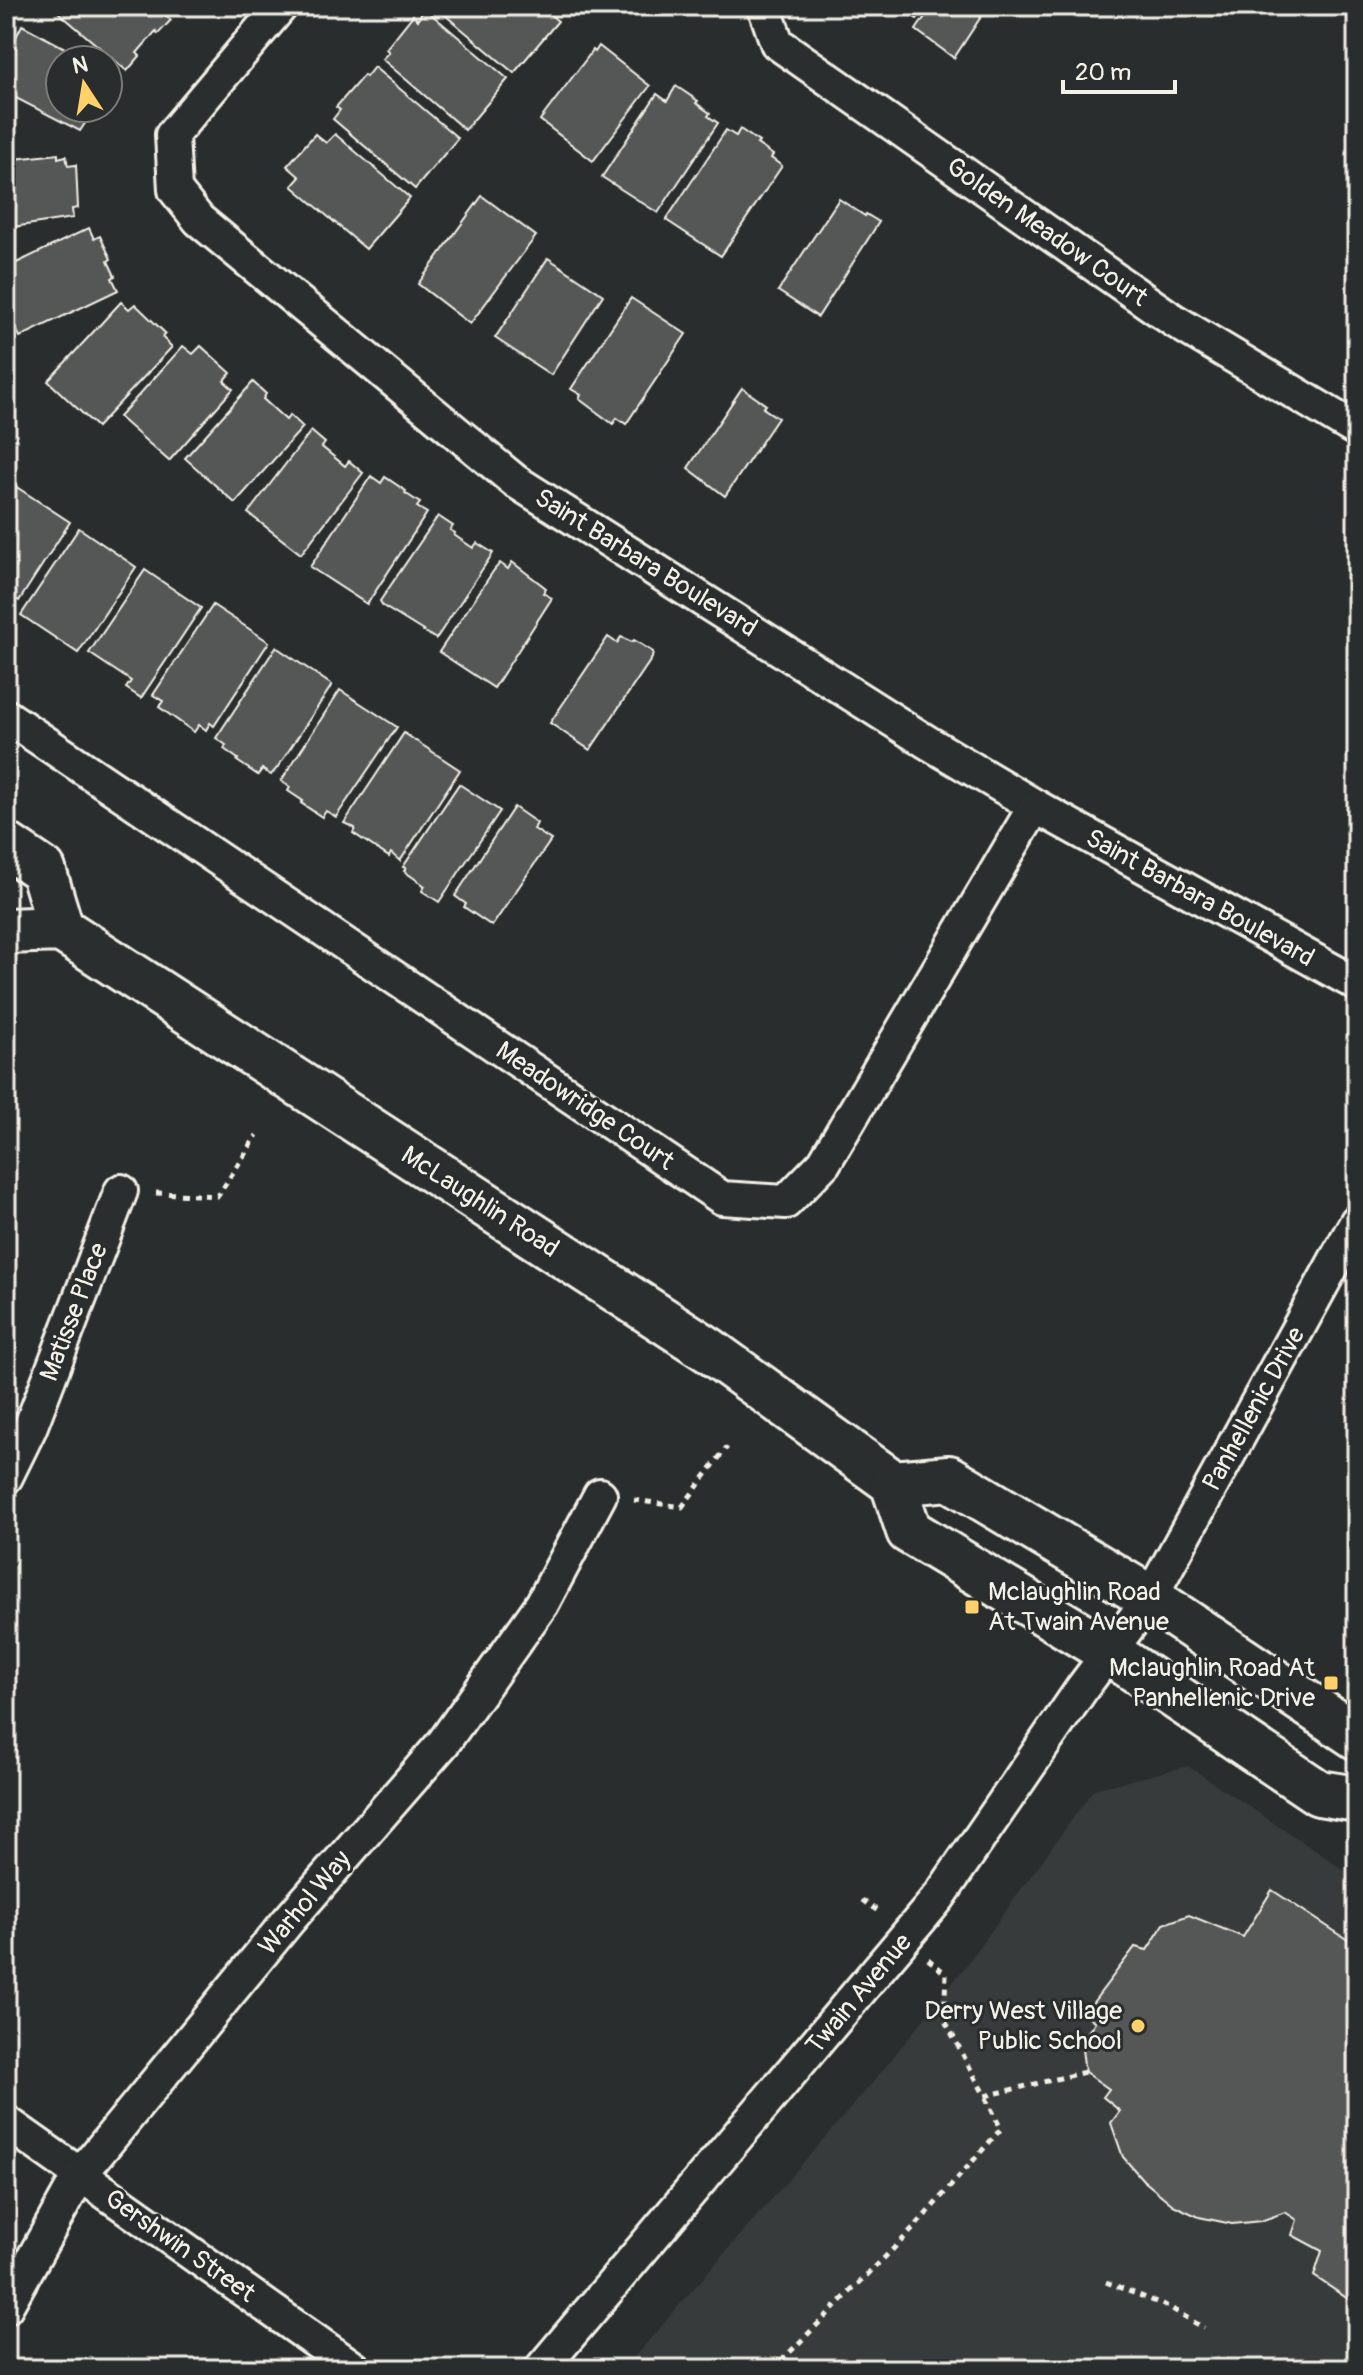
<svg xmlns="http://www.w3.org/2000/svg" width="1363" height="2375" font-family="Pangolin,sans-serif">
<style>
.built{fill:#373a3a}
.building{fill:#555756;stroke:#f4f1e8;stroke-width:2}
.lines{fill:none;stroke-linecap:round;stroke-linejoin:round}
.street-casing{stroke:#f4f1e8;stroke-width:38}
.secondary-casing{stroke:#f4f1e8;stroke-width:50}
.path{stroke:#f4f1e8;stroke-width:5;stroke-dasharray:6 6;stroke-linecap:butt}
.street{stroke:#2a2d2e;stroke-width:32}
.secondary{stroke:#2a2d2e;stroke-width:44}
.poi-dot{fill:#ffd166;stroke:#2a2d2e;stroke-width:3}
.labels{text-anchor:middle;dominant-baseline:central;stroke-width:6;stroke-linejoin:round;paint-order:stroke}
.street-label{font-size:26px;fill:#f4f1e8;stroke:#2a2d2e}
.poi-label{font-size:26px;fill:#f4f1e8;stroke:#2a2d2e;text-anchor:end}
</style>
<rect width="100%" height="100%" fill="#2a2d2e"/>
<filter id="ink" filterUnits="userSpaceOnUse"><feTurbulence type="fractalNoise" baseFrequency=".0125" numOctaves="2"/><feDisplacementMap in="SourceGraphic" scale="16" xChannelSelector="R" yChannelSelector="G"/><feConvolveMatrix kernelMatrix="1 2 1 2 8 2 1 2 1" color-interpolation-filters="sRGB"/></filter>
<g filter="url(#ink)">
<polygon class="built" points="1188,1766 1357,1878 1357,2369 624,2369 874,2081 962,1971 1094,1789"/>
<g class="building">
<polygon points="51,6 154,6 171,20 158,34 156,31 137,53 140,56 127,71"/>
<polygon points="443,6 540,6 558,21 514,73 439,10"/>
<polygon points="896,6 927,6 917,19"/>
<polygon points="932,6 988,6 954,58 916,30"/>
<polygon points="424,8 508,79 465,130 382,59 389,52 386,49 413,15 418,20"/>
<polygon points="22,25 87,60 60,60 60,108 95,108 80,131 6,93 6,50 9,51"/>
<polygon points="599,46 650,86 593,161 540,120 593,50 595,52"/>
<polygon points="374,67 458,138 415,189 333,119 340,110 336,107 364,75 366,77"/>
<polygon points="676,86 698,101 696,103 710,113 708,116 718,123 658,213 602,177 657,94 667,101"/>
<polygon points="740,129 759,142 757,144 773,155 771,158 782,166 721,256 666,220 726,130 736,136"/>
<polygon points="315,134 326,143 335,134 410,198 366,249 292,186 300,177 287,166"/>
<polygon points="58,154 58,158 66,156 68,166 76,165 78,208 72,209 73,218 6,228 6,160"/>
<polygon points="482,196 536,236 470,324 418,284"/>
<polygon points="839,199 865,216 866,214 879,222 818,317 778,291"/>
<polygon points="89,228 94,239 100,236 111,259 108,261 115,276 112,278 118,290 20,337 6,308 6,268"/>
<polygon points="548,258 603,295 551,375 495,338"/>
<polygon points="631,298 686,334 626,424 617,418 613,424 579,399 581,395 571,389"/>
<polygon points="121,302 129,309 135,304 166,334 162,337 172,347 97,427 48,381"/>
<polygon points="183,346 193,354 201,346 231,373 224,381 233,389 169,461 119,417"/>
<polygon points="253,382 266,394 263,399 286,420 290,415 303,427 235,503 185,458"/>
<polygon points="742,388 766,405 763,408 778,418 725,496 688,468"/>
<polygon points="311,431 325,443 322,447 345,466 349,461 363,473 301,554 248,513"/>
<polygon points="371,476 381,483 385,477 406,491 405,493 420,503 417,507 427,513 367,604 310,567"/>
<polygon points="15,486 70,522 19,601 6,593 6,500"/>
<polygon points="438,516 453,526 450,530 455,533 454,535 473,548 477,543 493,553 436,639 383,606 380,601"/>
<polygon points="79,528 136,567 78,653 21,615"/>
<polygon points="512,562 546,588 543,593 552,598 494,688 439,652 494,570 500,563 508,569"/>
<polygon points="145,570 201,608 141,698 126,688 131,681 89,653"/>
<polygon points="213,605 269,642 214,726 210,723 206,730 199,725 194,732 159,707 163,701 153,695"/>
<polygon points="608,637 617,643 621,637 632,642 634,640 653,652 652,658 590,750 550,723"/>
<polygon points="276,647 332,685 278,767 271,775 262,769 258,775 237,761 238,759 224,749 226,745 216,738"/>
<polygon points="340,690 397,727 336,817 326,811 322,817 301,803 303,801 288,791 290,787 281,781"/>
<polygon points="404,733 460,770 400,861 391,853 389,857 353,833 355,828 344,823"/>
<polygon points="459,784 500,811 439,902 422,891 425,886 404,871 406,868 403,867"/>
<polygon points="514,807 537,823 534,829 551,840 492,926 464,907 466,904 455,896"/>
<polygon points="1272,1890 1357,1946 1357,2305 1314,2276 1322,2251 1292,2235 1297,2220 1285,2212 1261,2221 1232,2224 1199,2217 1173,2205 1143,2180 1123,2157 1111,2123 1120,2111 1103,2097 1109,2089 1085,2072 1081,2042 1095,2022 1085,2013 1135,1947 1147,1950 1164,1924 1189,1915 1243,1937"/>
</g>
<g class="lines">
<g class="street-casing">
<g id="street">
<polyline points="281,6 172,135 175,190 199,220 515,481 927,742 1035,806 1357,984"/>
<polyline points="764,6 777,43 1173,320 1357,430"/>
<polyline points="6,716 722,1198 786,1202 824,1163 1035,806"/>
<polyline points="6,1477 30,1428 121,1191"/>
<polyline points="6,2122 355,2369"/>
<polyline points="6,2307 79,2176 288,1921 444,1742 542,1604 600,1495"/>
<polyline points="541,2369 939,1897 1083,1687 1150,1598 1357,1221"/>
</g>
</g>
<g class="secondary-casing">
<g id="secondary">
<polyline points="6,845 43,870 61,929"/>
<polyline points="6,931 61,929 709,1350 893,1483 909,1531 1109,1652 1319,1793 1357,1799"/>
<polyline points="893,1483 949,1478 1150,1598 1357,1737"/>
</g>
</g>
<g class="path">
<polyline points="156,1193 218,1196 257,1135"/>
<polyline points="634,1500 682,1507 727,1447"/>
<polyline points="862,1900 881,1913"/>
<polyline points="928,1959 946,1974 944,2019 985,2096 1085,2072"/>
<polyline points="1106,2282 1169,2307 1204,2328"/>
<polyline points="773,2369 912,2230 1001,2129 985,2096"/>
</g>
<use href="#street" class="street"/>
<use href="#secondary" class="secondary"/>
</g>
</g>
<g class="poi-dot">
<rect x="964" y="1599" width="16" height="16" rx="4"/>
<rect x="1323" y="1675" width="16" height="16" rx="4"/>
<circle cx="1138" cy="2026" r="8"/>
</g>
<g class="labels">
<g class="street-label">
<text transform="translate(1047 232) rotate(35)">Golden Meadow Court</text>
<text transform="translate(646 563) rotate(32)">Saint Barbara Boulevard</text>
<text transform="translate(1200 898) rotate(29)">Saint Barbara Boulevard</text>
<text transform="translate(585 1106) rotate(34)">Meadowridge Court</text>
<text transform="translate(480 1202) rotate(33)">McLaughlin Road</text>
<text transform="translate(74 1312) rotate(-69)">Matisse Place</text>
<text transform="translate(1254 1409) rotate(-61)">Panhellenic Drive</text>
<text transform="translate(305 1903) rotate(-50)">Warhol Way</text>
<text transform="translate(859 1994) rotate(-50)">Twain Avenue</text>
<text transform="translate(180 2246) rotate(35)">Gershwin Street</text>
</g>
<g class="poi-label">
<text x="988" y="1592" text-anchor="start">Mclaughlin Road<tspan x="988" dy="30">At Twain Avenue</tspan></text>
<text x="1315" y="1668">Mclaughlin Road At<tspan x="1315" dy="30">Panhellenic Drive</tspan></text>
<text x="1122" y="2011">Derry West Village<tspan x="1122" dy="30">Public School</tspan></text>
</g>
</g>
<rect width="1363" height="2375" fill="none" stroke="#2a2d2e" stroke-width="32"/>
<rect x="16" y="16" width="1331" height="2343" fill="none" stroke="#f4f1e8" stroke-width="3" filter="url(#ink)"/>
<g transform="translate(84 84) rotate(348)"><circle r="38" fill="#2a2d2e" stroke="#7b7b78" stroke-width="2"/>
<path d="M0-6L14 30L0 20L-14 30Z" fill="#ffd166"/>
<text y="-12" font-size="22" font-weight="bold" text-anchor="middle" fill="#f4f1e8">N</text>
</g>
<path d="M1063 80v12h112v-12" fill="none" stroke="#f4f1e8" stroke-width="4"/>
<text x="1075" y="80" font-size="24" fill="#f4f1e8" stroke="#2a2d2e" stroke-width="6" paint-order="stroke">20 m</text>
</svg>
